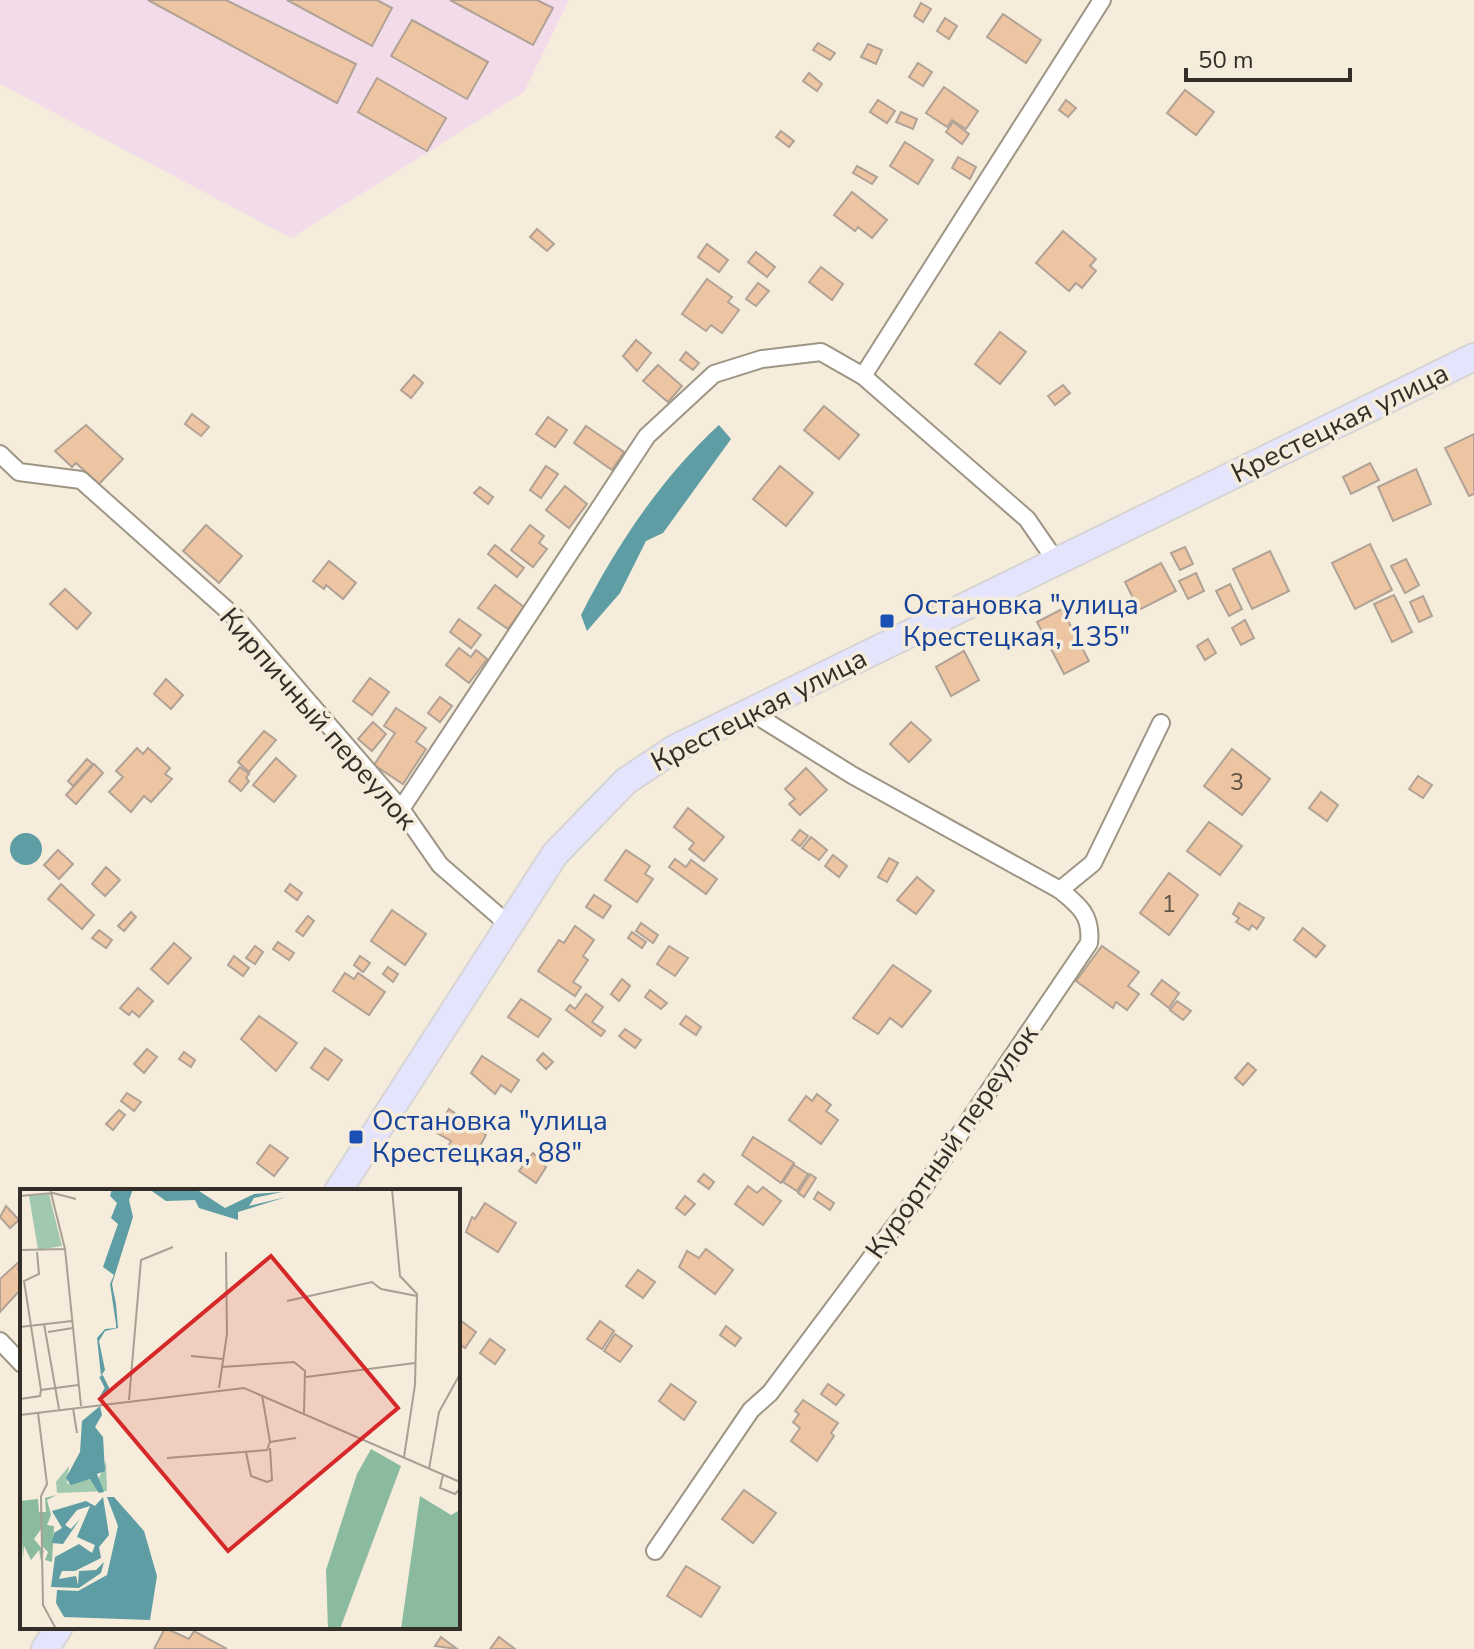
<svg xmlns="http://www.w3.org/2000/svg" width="1474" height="1649" font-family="'Nunito Sans',sans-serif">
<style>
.industrial{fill:#f2dce9}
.water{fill:#5e9da3}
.building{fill:#edc5a3;stroke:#b1a295;stroke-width:2}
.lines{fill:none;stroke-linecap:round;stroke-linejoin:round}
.minor-casing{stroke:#9e9585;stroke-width:20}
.primary-casing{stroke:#d6d5d4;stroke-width:30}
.minor{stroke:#fff;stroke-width:16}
.primary{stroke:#e5e4fd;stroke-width:26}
.transit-dot{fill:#1a4fb4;stroke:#f5ecdb;stroke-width:3}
.labels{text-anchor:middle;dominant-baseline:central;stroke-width:7;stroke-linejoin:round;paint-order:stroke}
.number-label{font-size:24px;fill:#625447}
.street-label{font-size:28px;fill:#332f28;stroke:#f5ecdb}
.transit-label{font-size:28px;fill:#164399;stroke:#f5ecdb;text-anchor:start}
.inset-river{fill:none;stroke:#5e9da3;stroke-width:4}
.inset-road{fill:none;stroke:#a7a093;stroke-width:2}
.view{fill:#d62828;fill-opacity:0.15;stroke:#d62828;stroke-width:4}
.inset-edge{fill:none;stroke:#332f28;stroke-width:4}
</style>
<rect width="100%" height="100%" fill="#f5ecdb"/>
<polygon class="industrial" points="0,0 569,0 524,92 291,238 0,84"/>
<g class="water">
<path d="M719 425 731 439 663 533 646 541 620 593 587 631 581 615C616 546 662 477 719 425Z"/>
<circle cx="26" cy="849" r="16"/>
</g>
<g class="building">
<polygon points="148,0 226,0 356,64 337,103"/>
<polygon points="287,0 377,0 392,8 372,46"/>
<polygon points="450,0 537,0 553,8 533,45"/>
<polygon points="921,3 931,9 923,22 914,16"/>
<polygon points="1003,14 1041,40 1026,63 987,37"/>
<polygon points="945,18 957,26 949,39 937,31"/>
<polygon points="412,20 488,62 467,99 391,56"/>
<polygon points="818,43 835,53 830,60 813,50"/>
<polygon points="868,44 882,50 876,64 861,57"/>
<polygon points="918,63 932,72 923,86 909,77"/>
<polygon points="809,73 822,84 817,91 803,81"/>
<polygon points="377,78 446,118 427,151 358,112"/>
<polygon points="944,87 978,111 966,129 952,120 947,127 926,113"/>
<polygon points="1185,90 1214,112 1196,135 1167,113"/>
<polygon points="878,100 895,111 887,123 870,112"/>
<polygon points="1066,100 1076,108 1068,117 1059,110"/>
<polygon points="901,112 917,119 913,129 896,122"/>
<polygon points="953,122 969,134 962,144 946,132"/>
<polygon points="781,131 794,141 789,147 776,137"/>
<polygon points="905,142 933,160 918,184 890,166"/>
<polygon points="958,157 976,167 970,179 952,168"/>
<polygon points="857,166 877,177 872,184 853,173"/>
<polygon points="852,192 887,220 872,238 858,227 855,231 834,215"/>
<polygon points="537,229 554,244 547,251 530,237"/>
<polygon points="1063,231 1096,259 1090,266 1096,271 1082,288 1076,283 1069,291 1036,263"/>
<polygon points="707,244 728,260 719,272 698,257"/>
<polygon points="756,252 775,267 767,277 748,262"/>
<polygon points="821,267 843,284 832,300 809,282"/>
<polygon points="707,279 732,297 728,302 739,310 722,333 711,325 706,331 682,314"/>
<polygon points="758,283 769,291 756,306 746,299"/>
<polygon points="1000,332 1026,352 1000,384 975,364"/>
<polygon points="636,340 651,353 637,371 623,356"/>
<polygon points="686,352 699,363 693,370 680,360"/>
<polygon points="658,365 682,386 668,402 643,381"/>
<polygon points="414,375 423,383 411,398 401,390"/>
<polygon points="1063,385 1070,393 1055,405 1048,396"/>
<polygon points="824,406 859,435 839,459 804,430"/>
<polygon points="192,414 209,427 201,436 185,424"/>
<polygon points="548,417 567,430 555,447 536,434"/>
<polygon points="86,425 123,459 99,484 76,463 72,467 55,451"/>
<polygon points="586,426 624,452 612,470 574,443"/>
<polygon points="1474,434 1474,494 1469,496 1445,448"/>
<polygon points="1370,463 1379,480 1351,494 1343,477"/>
<polygon points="546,466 558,474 541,498 530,490"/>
<polygon points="780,466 813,493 786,526 753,499"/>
<polygon points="1416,469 1431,504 1393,521 1378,487"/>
<polygon points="565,486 587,504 569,528 546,510"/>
<polygon points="480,487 493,497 488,504 474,493"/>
<polygon points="206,525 242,556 219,583 183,551"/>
<polygon points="530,525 544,536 539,543 547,549 533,567 511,550"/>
<polygon points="1370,544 1392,590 1355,609 1332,563"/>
<polygon points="495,545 524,568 517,577 488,554"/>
<polygon points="1185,547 1193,564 1180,570 1171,553"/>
<polygon points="1270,551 1289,591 1252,609 1233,569"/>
<polygon points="1406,559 1419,585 1405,593 1391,566"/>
<polygon points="329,561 356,583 343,599 326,585 324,589 313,581"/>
<polygon points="1161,563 1176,591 1139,610 1125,582"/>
<polygon points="1196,573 1204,591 1188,599 1179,581"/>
<polygon points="1230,584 1242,609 1229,616 1216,591"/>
<polygon points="495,585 524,607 508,629 478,608"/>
<polygon points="65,589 91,613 77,629 50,604"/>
<polygon points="1394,595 1412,632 1392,642 1374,604"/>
<polygon points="1423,596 1432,616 1419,622 1410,602"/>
<polygon points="1062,609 1089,661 1064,674 1037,622"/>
<polygon points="459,619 481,635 471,648 450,632"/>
<polygon points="1245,620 1254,638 1241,645 1232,628"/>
<polygon points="1208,639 1216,653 1205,660 1197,646"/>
<polygon points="459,648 471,657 476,650 487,659 469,683 446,665"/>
<polygon points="964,651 979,680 951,696 936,667"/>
<polygon points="370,678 389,692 372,715 353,701"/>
<polygon points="166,679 183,695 171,709 154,694"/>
<polygon points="440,697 452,706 440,722 428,713"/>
<polygon points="396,708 426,728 416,742 426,749 403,784 374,765 395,733 384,726"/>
<polygon points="373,722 386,734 372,751 358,739"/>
<polygon points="911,722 931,740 909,762 890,744"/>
<polygon points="264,731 276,740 249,772 238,762"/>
<polygon points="137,748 143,754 148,748 170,768 165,774 172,779 151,802 144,796 131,812 109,792 123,777 116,771"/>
<polygon points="1232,749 1270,779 1242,815 1204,786"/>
<polygon points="276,758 296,776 274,802 253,785"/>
<polygon points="87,759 93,764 73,786 68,781"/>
<polygon points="94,764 103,773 76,804 66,795"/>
<polygon points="240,767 249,774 246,778 249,781 241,791 229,781"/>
<polygon points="806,768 827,790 800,815 789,804 795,799 785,789"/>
<polygon points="1418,776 1432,785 1423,798 1409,789"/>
<polygon points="1321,792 1338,805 1327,821 1309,808"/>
<polygon points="688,808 724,837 704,861 689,849 694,843 674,827"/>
<polygon points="1209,822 1242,846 1220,875 1187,851"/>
<polygon points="800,830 808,836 800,846 792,840"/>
<polygon points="811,837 827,850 819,860 802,848"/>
<polygon points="58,850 73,864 59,879 44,865"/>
<polygon points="626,850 650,866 645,874 653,879 637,902 605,880"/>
<polygon points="833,855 847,866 839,877 825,866"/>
<polygon points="889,858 898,863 887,882 878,877"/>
<polygon points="675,859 686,867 691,860 717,879 706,894 669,867"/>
<polygon points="106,867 120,880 105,896 92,884"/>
<polygon points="1169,873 1198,895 1169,935 1140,913"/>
<polygon points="917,877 934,891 916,914 897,900"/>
<polygon points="61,884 94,915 82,929 48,899"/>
<polygon points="290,884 302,893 297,900 285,891"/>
<polygon points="594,895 611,906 603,918 586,907"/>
<polygon points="1239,903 1264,918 1257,929 1252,925 1249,930 1236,922 1239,918 1233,914"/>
<polygon points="392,910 426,934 405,965 371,941"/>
<polygon points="131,912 136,917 124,931 118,926"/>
<polygon points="308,916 314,921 303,936 296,931"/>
<polygon points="641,923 658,935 653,943 636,931"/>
<polygon points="575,926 594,940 583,956 588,960 573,982 581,987 575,996 538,971 559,940 564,943"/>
<polygon points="1303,928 1325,946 1316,957 1294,940"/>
<polygon points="99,930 112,940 106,948 92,938"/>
<polygon points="632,932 646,942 642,948 628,938"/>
<polygon points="278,942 294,953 289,960 273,949"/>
<polygon points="174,943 191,958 168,984 151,969"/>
<polygon points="255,946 263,952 255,964 246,958"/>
<polygon points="669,946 688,958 675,976 657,964"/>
<polygon points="1102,946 1139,972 1128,986 1139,994 1127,1010 1116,1002 1113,1008 1076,981"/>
<polygon points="234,956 249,968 243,976 228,965"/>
<polygon points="360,956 370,963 363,972 354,965"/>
<polygon points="893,965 931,991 902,1027 890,1018 878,1034 853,1018"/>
<polygon points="388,967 398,974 393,982 383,974"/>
<polygon points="345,973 354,979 358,973 385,992 369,1015 333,991"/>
<polygon points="622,979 630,986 619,1001 611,994"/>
<polygon points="1162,980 1179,993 1169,1008 1151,994"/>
<polygon points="138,988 153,1001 139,1017 132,1011 129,1015 120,1008"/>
<polygon points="650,990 667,1003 661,1009 645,997"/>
<polygon points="586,994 603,1007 592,1022 605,1031 601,1036 566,1010 570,1005 575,1009"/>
<polygon points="521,999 551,1019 538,1037 508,1017"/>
<polygon points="1177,1001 1191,1011 1183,1020 1170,1010"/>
<polygon points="259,1016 297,1043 276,1071 241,1039"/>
<polygon points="686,1016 701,1027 696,1035 680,1024"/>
<polygon points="625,1029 641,1040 635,1048 619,1036"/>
<polygon points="325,1048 342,1060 328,1080 311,1068"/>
<polygon points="147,1049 157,1057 144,1073 134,1064"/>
<polygon points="184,1052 195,1060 191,1067 179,1059"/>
<polygon points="543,1053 553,1062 546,1069 537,1060"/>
<polygon points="482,1056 519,1080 511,1092 501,1085 495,1094 471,1073"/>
<polygon points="1248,1063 1256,1070 1243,1085 1235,1078"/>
<polygon points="127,1093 141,1102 134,1111 121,1101"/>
<polygon points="817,1094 831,1105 826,1111 838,1120 821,1144 789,1120 806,1096 812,1101"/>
<polygon points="449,1109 486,1135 476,1153 470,1149 465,1158 447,1148 451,1141 435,1132"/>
<polygon points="119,1110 125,1115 113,1130 106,1124"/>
<polygon points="753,1137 794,1163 781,1183 742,1155"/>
<polygon points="270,1145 288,1158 274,1176 257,1163"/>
<polygon points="533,1153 546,1167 536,1183 519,1171"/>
<polygon points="794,1165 808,1174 797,1191 783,1182"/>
<polygon points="704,1174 714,1182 709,1189 698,1181"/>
<polygon points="810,1174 816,1178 804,1197 798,1193"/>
<polygon points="748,1186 757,1193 763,1187 781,1201 763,1225 735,1204"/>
<polygon points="818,1192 834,1203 830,1210 814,1199"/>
<polygon points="685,1196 695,1204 685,1215 676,1208"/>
<polygon points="485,1203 516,1223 498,1252 466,1232 472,1217 475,1219"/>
<polygon points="6,1206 19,1220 10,1228 0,1217"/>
<polygon points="706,1249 733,1270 715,1294 679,1267 687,1251 699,1258"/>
<polygon points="21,1260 18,1269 22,1273 22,1288 0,1312 0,1279"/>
<polygon points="638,1270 655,1282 643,1298 626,1286"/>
<polygon points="460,1320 476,1332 465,1348 458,1343"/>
<polygon points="600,1321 614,1331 602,1349 587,1339"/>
<polygon points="726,1326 741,1338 735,1346 720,1335"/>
<polygon points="615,1334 632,1346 620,1362 604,1351"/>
<polygon points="490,1339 505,1350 495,1364 480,1353"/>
<polygon points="671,1384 696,1402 684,1420 659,1401"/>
<polygon points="828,1384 844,1395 836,1405 821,1394"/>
<polygon points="803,1400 838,1423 831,1433 834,1436 817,1461 791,1441 800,1428 793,1422 799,1414 795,1411"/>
<polygon points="744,1490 776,1513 753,1543 722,1519"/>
<polygon points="686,1566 720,1587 701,1617 667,1596"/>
<polygon points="165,1628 189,1639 194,1631 227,1649 154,1649"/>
<polygon points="441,1637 457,1649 435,1646"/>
<polygon points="499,1637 515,1649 490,1649"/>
</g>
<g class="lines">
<g class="minor-casing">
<g id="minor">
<polyline points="863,376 1102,0"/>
<polyline points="0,454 19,472 81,480 236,618 401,809 440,865 509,925"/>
<polyline points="751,712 852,775 1060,890"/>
<polyline points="401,809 647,436 714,374 762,359 821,352 863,376 1027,519 1056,561"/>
<polyline points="0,1341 22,1364"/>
<path d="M655 1551 751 1410 770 1393 924 1187 1089 943C1092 916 1080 906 1060 890L1093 863 1161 723"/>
</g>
</g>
<g class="primary-casing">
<g id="primary">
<polyline points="338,1191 555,854 626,781 674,749 1474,357"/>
<polyline points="45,1649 59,1627"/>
</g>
</g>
<use href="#minor" class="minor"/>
<use href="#primary" class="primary"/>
</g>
<g class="transit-dot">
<rect x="879" y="613" width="16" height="16" rx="4"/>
<rect x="348" y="1129" width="16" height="16" rx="4"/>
</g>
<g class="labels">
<g class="number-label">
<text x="1237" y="782">3</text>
<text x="1169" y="904">1</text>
</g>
<g class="street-label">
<text transform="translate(1340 423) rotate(-26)">Крестецкая улица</text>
<text transform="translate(759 710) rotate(-27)">Крестецкая улица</text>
<text transform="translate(318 719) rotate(49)">Кирпичный переулок</text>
<text transform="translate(952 1142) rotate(-55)">Курортный переулок</text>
</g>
<g class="transit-label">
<text x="903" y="605">Остановка "улица<tspan x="903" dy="32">Крестецкая, 135"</tspan></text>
<text x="372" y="1121">Остановка "улица<tspan x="372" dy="32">Крестецкая, 88"</tspan></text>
</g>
</g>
<g transform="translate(20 1189)">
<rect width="440" height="440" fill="#f5ecdb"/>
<path d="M29 5 42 57 18 61 9 7ZM86 272 87 302 37 304 36 293 49 277 47 295 66 289 77 294Z" fill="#a0c9b0"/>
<path d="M351 260 381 277 320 440H308L306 381 337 285ZM36 306 27 311 31 326 27 336 34 337 32 373 25 371 28 363 22 357 21 340 14 350 24 362 21 372 19 361 11 371 4 357 3 370 0 312 18 310 19 323H26L25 309ZM400 307 431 326 440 321V440H381Z" fill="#8bbb9f"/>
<path d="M92 0H113L109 11 113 28 92 95 96 115 98 139 85 142 79 152 85 181 81 187 77 149 85 140 96 139V135L90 95 94 86 83 78 98 35 91 29 97 14 90 7ZM129 0H176L205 19 234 5 262 3 234 9 229 17 266 8 218 23V31L179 19 175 11 146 12ZM80 217 82 226 75 238 83 248 85 282 77 285 84 303 79 304 70 290 51 296 46 289 60 263 62 232ZM83 308 89 346 79 358 81 369 55 382H42L39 390 56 387 58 396 59 382 76 381 84 373 81 384 59 399 31 398 35 368 59 355 72 364 75 356 57 348 70 317 57 321 45 336 51 340 60 330 43 355 32 354 34 344 42 339 32 322 66 312 75 317ZM87 308H94L124 342 137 387 130 431 44 428 36 414 37 401 58 402 87 386 98 337Z" fill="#5e9da3"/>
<path class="inset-river" d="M80 211 87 199 81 187"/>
<path class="inset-road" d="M30 0 45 60 61 217M372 0 380 87 397 105 395 196 384 268M0 7 33 4 56 10M0 61 45 60M17 63 19 85 4 92 21 201M267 112 352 93 361 100 397 107M24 135 39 220M0 138 52 132M28 143 53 139M171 167 203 170M202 178 274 173 285 182 284 224M286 188 395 174M199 199 207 145 206 63M242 206 250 253M0 210 20 207 21 201 58 196M109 211 121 71 153 58M53 219 57 244M18 224 27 295 21 307M0 226 224 199 440 293M226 263 231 287 247 293 252 291 250 259M147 269 247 261 250 253 276 249M409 280 419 223 440 185M423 286 420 299 435 305 440 300M21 307 23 416 36 440"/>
<path class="view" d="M251 67 378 219 208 362 80 210Z"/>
<rect width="440" height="440" class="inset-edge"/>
</g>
<path d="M1186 68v12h164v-12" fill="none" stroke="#332f28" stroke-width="4"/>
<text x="1198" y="68" font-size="24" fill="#332f28" stroke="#f5ecdb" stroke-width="6" paint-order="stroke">50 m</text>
</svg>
